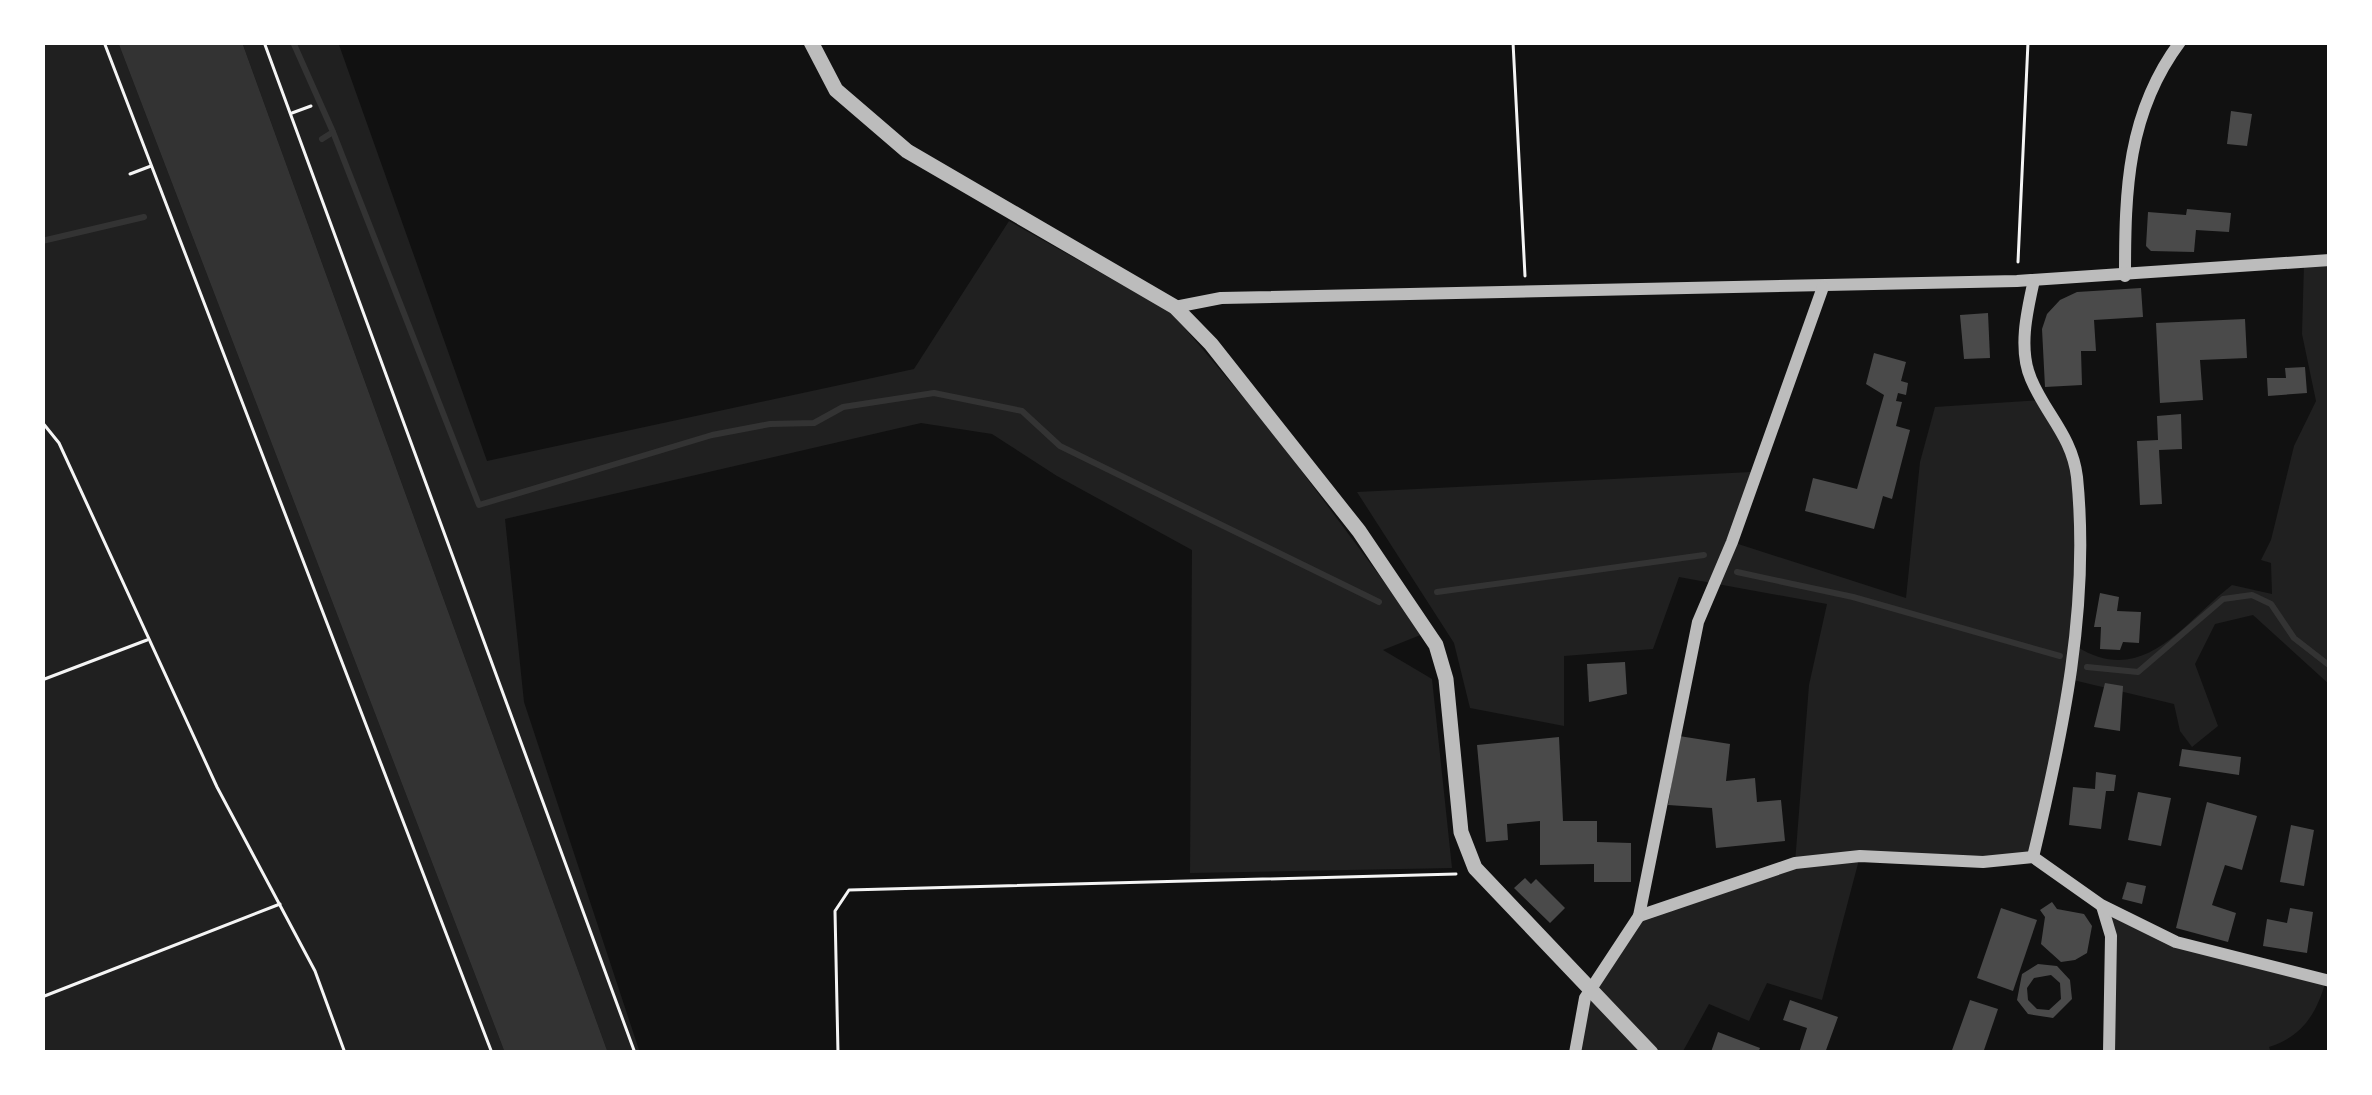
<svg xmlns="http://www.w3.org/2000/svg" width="2372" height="1095" font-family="'IBM Plex Sans',sans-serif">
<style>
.green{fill:#202020}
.water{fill:#333}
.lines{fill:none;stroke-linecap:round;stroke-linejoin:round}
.stream{stroke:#333;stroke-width:6}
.building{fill:#4a4a4a;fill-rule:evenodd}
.path{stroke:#f5f5f5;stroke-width:3}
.minor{stroke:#bcbcbc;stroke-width:12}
.tertiary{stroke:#bcbcbc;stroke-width:15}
</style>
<rect width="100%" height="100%" fill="#111"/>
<g class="green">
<polygon points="42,42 118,42 505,1053 42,1053"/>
<polygon points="242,42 338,42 487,461 914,369 1009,221 1172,313 1271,430 1423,634 1383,650 1432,679 1452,868 1190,873 1192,550 1057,476 992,434 921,423 505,519 524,702 640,1053 608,1053"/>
<path d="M2330 260V685L2253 615 2215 624 2195 664 2218 726 2192 747 2180 731 2174 704 2073 680 2033 857 1860 856 1822 1000 1767 983 1749 1021 1709 1004 1682 1053H1576L1578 1013 1639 916 1795 863 1809 685 1827 604 1679 577 1653 649 1564 656V726L1470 708 1454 643 1357 492 1751 472 1732 542 1906 598 1920 462 1935 407 2043 400 2076 472V646C2143 689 2183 623 2232 585L2272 594 2271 563 2261 560 2271 540 2294 446 2316 401 2302 334 2304 264Z"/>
<path d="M2101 905 2176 942 2326 980C2317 1013 2303 1036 2269 1047L2271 1053H2109L2111 936Z"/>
</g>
<polygon class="water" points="118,42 242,42 608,1053 505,1053"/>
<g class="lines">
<g class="stream">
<polyline points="293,42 333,132 322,139"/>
<polyline points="333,132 479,505 712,435 770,424 814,423 843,407 934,393 1022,411 1060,446 1379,602"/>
<polyline points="42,241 144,217"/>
<polyline points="1737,572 1853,597 2060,656"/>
<polyline points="1437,592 1704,555"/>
<polyline points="2087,667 2138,672 2223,599 2252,595 2271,604 2294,638 2330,666"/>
</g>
</g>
<g class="building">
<polygon points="2231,111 2252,114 2247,146 2227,144"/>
<polygon points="2187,209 2231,213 2229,232 2196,230 2194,252 2151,251 2146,246 2148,212 2186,215"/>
<polygon points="2141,288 2143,317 2094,320 2096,351 2081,351 2082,385 2045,387 2042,329 2047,314 2060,300 2077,292"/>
<polygon points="1988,313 1990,358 1964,359 1960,315"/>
<polygon points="2245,319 2247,358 2200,360 2203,400 2160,403 2156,323"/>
<polygon points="1874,353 1906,362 1901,381 1908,383 1906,395 1898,393 1896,401 1902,402 1896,426 1910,430 1892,499 1883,496 1874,529 1805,511 1813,478 1857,489 1884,395 1866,384"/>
<polygon points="2305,367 2307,393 2268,396 2267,378 2286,378 2285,368"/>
<polygon points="2181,414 2182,449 2159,450 2162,504 2140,505 2137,441 2158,440 2157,416"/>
<polygon points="2100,593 2119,597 2117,611 2141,612 2139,643 2123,642 2120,650 2100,649 2101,627 2094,627"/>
<polygon points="1625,662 1627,694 1589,702 1587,664"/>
<polygon points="2105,683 2123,686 2120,731 2094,727"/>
<polygon points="1679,736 1730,744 1726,781 1755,778 1757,802 1781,800 1785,841 1716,848 1712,808 1668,805"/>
<polygon points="1559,737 1563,821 1597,821 1597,842 1631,843 1631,882 1594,882 1594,864 1540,865 1540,821 1507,824 1508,840 1486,842 1477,745"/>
<polygon points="2182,749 2241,757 2239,775 2179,766"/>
<polygon points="2096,772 2116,775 2114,791 2106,791 2101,829 2069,825 2073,787 2095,789"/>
<polygon points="2138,792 2171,798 2161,846 2128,840"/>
<polygon points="2207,802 2257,816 2242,870 2225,865 2212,905 2236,913 2228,942 2176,928"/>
<polygon points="2291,825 2314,830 2304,886 2280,882"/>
<polygon points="1525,878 1531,884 1536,879 1565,908 1550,923 1514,888"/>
<polygon points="2127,882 2146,886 2142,904 2122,899"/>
<polygon points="2052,902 2057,909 2084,914 2092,926 2087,953 2075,960 2061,962 2041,944 2045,917 2040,910"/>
<polygon points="2001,908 2037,920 2013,991 1977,978"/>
<polygon points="2290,908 2313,912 2307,953 2263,946 2267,919 2287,923"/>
<path d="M2038 964 2057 966 2070 980 2072 999 2053 1018 2028 1014 2017 1000 2022 974ZM2051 975 2060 983 2061 999 2049 1010 2037 1009 2028 1000 2027 988 2034 978Z"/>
<polygon points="1790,1000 1838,1017 1825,1053 1799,1053 1807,1028 1783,1020"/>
<polygon points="1970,1000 1998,1009 1983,1053 1951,1053"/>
<polygon points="1718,1032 1760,1048 1758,1053 1711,1052"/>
</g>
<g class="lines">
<g class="path">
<polyline points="104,42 492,1053"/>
<polyline points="264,42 635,1053"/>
<polyline points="1513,42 1525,276"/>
<polyline points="292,113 311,106"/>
<polyline points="130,174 151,166"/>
<polyline points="2018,262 2028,42"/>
<polyline points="42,422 59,443 217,787 315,971 345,1053"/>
<polyline points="42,680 147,640"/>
<polyline points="42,997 280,904"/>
<polyline points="838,1053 835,911 849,890 1456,874"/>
</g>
<g class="minor">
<path d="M2125 276C2125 190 2127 113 2180 42"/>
<polyline points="1175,307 1221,298 2017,281 2330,260"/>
<path d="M2033 857C2063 732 2090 607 2077 477 2072 436 2046 415 2031 379 2018 349 2027 311 2034 280"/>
<polyline points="2102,906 2111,936 2109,1053"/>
<polyline points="1639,916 1795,863 1860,856 1983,862 2033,857 2101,905 2176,942 2330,981"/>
<polyline points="1575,1053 1585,998 1639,916 1698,622 1732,542 1823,287"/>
</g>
<polyline class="tertiary" points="811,42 836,90 907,151 1175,307 1211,344 1359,531 1436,645 1446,679 1461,832 1475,868 1651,1053"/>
</g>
<rect width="2372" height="1095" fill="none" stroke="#ffffff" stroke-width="90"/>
</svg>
